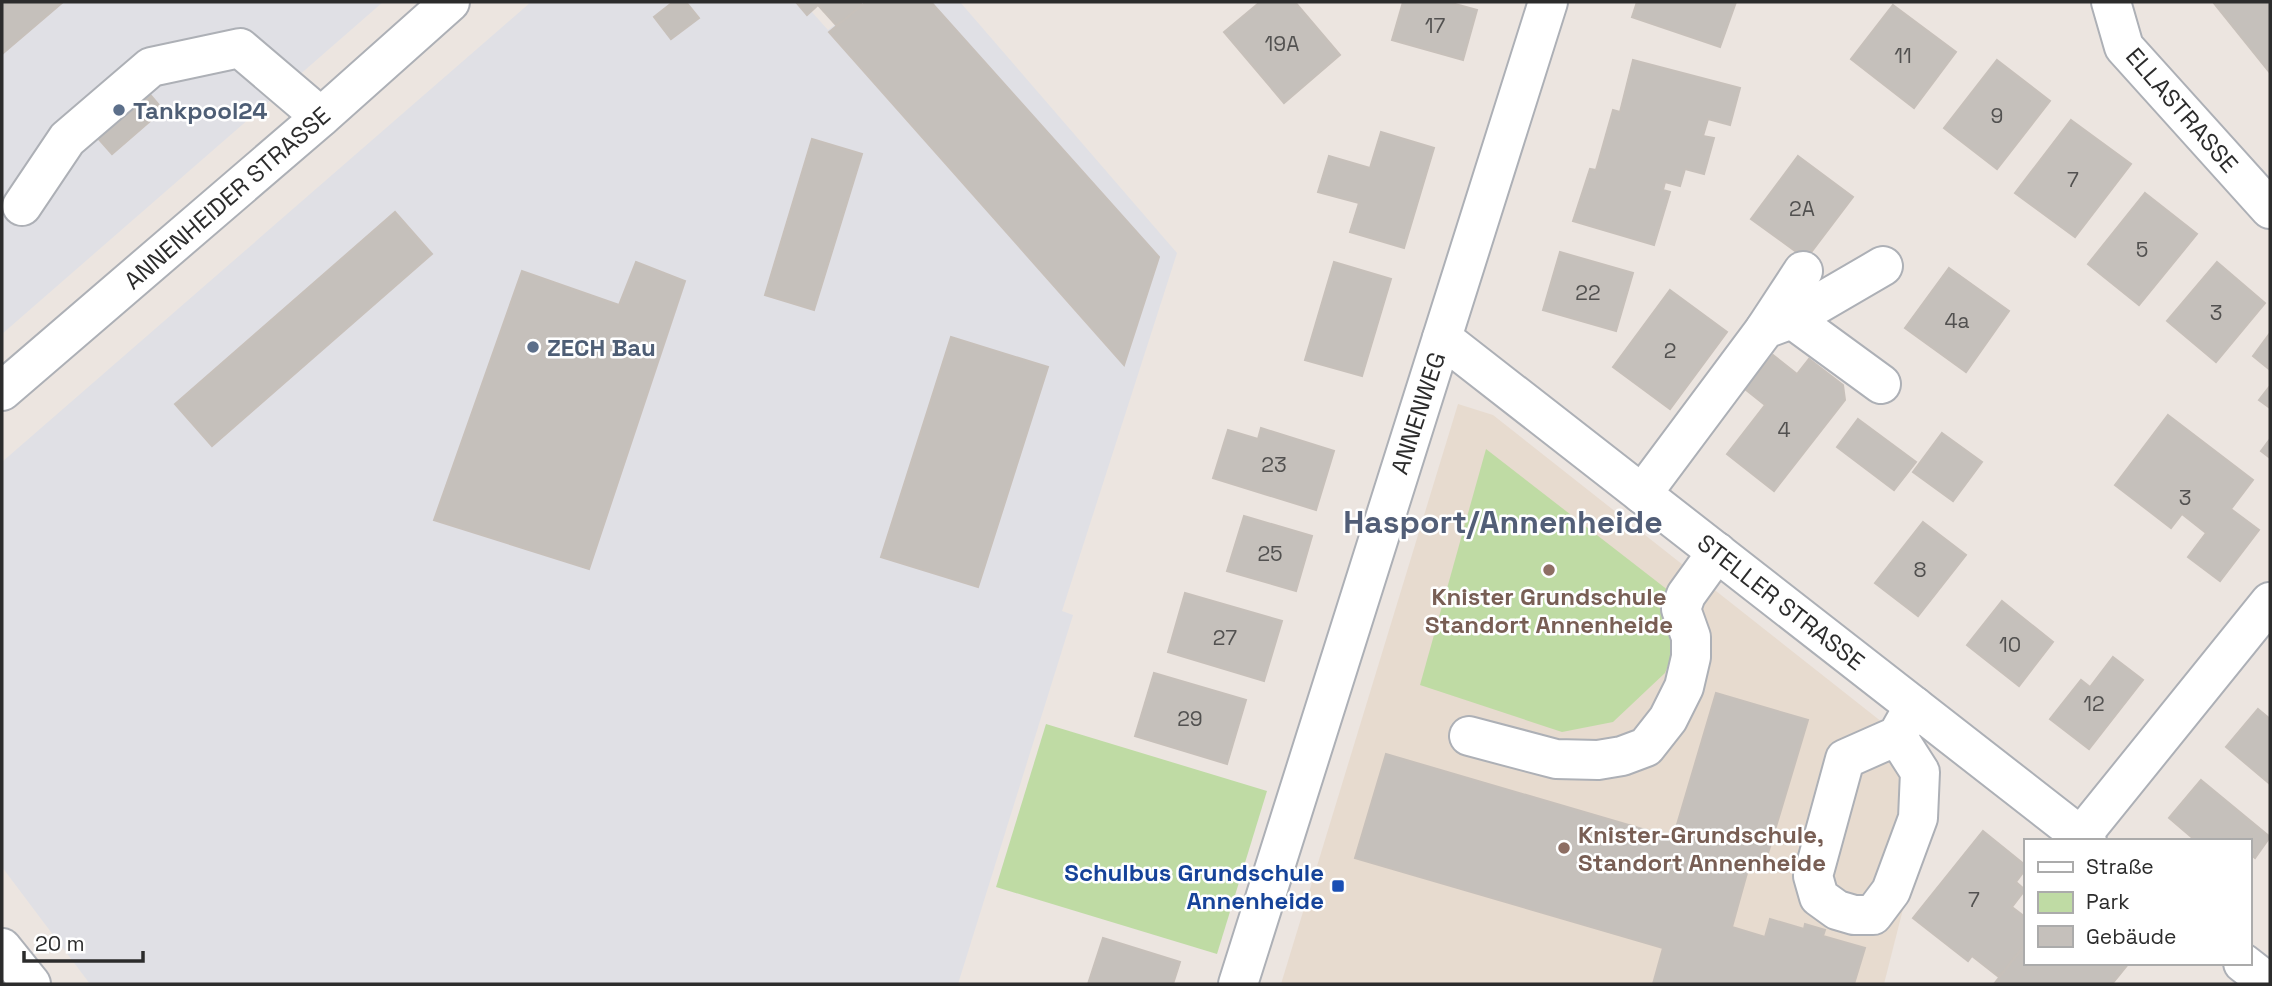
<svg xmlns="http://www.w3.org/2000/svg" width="2272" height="986" font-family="'Space Grotesk',sans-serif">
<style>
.industrial{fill:#e0e0e5}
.education{fill:#e7dbcf}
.green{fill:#bfdba4}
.building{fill:#c5c0bb;stroke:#c7c0ba;stroke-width:2}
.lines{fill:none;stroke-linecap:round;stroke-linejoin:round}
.minor-casing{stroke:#adb0b6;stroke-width:42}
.minor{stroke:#fff;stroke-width:38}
.service-dot{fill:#5c6f8a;stroke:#fff;stroke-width:2.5}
.education-dot{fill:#8d6e63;stroke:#fff;stroke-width:2.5}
.transit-dot{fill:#1a4fb4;stroke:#fff;stroke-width:2.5}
.labels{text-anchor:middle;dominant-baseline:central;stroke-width:5;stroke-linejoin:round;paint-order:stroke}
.number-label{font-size:21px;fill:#525150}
.service-label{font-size:24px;font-weight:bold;fill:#4e5e75;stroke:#fff;text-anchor:start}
.street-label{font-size:24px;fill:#2c2c2c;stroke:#fff}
.education-label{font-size:24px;font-weight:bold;fill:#785e54;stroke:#fff}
.transit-label{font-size:24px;font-weight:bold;fill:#164399;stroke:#fff;text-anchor:end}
.district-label{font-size:32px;font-weight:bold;fill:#525e77;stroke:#fff}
</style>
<rect width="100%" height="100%" fill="#ece5e0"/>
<g class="industrial">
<polygon points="2,2 383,2 2,334"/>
<polygon points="531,2 803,2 828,30 864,2 960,2 1177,253 1062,611 1073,615 958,984 90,984 2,867 2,462"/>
</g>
<polygon class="education" points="1458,404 1493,415 1939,767 1884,984 1281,984"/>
<g class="green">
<polygon points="1486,449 1691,608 1665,673 1613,722 1562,732 1420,685"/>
<polygon points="1046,724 1267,791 1217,954 996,887"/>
</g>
<g class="building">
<polygon points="2,2 63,2 2,54"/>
<polygon points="673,2 686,2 699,18 671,39 654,17"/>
<polygon points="796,2 860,2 862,5 837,26 818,5 807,15"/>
<polygon points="866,2 931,2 1159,257 1124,365 829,32"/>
<polygon points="1260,2 1295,2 1340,55 1284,103 1224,32"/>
<polygon points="1403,2 1448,2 1477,10 1463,60 1392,40"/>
<polygon points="1637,2 1736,2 1720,47 1632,17"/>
<polygon points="2213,2 2270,2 2270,73"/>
<polygon points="1893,5 1956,52 1914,108 1851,59"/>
<polygon points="1633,60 1740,88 1730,125 1708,119 1703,136 1714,138 1704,174 1685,169 1680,186 1665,182 1663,190 1670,192 1654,245 1573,221 1590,169 1596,170 1613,110 1620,112"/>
<polygon points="1997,60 2050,101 1997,169 1944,128"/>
<polygon points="126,66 163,110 112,154 74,111"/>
<polygon points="2071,120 2131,164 2075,237 2015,193"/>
<polygon points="1381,132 1434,148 1404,248 1350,232 1359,203 1318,192 1329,156 1370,168"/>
<polygon points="812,139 862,154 814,310 765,295"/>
<polygon points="1798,156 1853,197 1806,259 1751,219"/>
<polygon points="2145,193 2197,234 2139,305 2088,264"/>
<polygon points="395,212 432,254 212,446 175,404"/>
<polygon points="1560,252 1633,273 1616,331 1543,310"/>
<polygon points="636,262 685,281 589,569 434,520 522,271 619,305"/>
<polygon points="1334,262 1391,279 1362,376 1305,360"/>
<polygon points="2217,262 2265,303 2216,362 2167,321"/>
<polygon points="1949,268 2009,311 1966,372 1905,328"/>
<polygon points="1670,290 1727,332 1670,409 1613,367"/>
<polygon points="2270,333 2270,370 2253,356"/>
<polygon points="951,337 1048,367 978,587 881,557"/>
<polygon points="1773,355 1797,374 1809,359 1843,385 1845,400 1774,491 1727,454 1765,405 1745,389"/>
<polygon points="2270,386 2270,408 2259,400"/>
<polygon points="2168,415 2253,480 2231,509 2259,530 2220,581 2188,557 2206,533 2182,514 2171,528 2115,485"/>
<polygon points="1858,419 1916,462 1894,490 1837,447"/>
<polygon points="1261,428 1334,451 1316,510 1213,478 1228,430 1258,439"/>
<polygon points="1942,433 1982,462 1953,501 1913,472"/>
<polygon points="2270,439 2270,458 2261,451"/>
<polygon points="1244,516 1312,536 1296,591 1227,571"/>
<polygon points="1923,522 1966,555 1918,616 1875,583"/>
<polygon points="1185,593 1282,621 1264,681 1168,652"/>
<polygon points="2002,601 2053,642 2019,686 1967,645"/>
<polygon points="2113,657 2143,680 2089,749 2050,719 2081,680 2090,687"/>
<polygon points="1154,673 1246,700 1227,764 1135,736"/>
<polygon points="1716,693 1808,720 1763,870 1749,866 1732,927 1765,937 1770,919 1804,929 1805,924 1825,930 1823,936 1865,948 1854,984 1653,984 1663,948 1355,858 1386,754 1673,838"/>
<polygon points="2258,709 2270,719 2270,784 2226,747"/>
<polygon points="2201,780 2270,837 2255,858 2249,853 2249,841 2235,841 2232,838 2230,841 2196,841 2169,818"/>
<polygon points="1983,831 2025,865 2025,870 2016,882 2025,890 2012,907 2025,917 2025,945 1999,977 1972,956 1968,961 1913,918"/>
<polygon points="1103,938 1180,962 1173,984 1088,984"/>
<polygon points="2025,945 2025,963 2129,963 2112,984 1994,984"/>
</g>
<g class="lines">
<g class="minor-casing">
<g id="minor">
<polyline points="2111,2 2124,47 2270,209"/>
<polyline points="22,206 67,139 151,67 240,48 321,117"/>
<polyline points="1792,319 1881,384"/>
<polyline points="1765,329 1803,271"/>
<polyline points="1442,338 2087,841"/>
<polyline points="2,391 321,117 450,2"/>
<polyline points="1642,494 1765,329 1792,319 1883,266"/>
<polyline points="1469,736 1556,759 1598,760 1622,756 1646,747 1668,719 1684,687 1691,657 1691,637 1681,609 1686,595 1717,552"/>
<polyline points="1897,736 1920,772 1918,818 1891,891 1873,915 1854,915 1837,910 1819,897 1813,876 1845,759 1897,736 1914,706"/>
<polyline points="2081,836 2270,602"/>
<polyline points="2,948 31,984"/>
<polyline points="2243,963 2270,984"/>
<polyline points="1238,984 1548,2"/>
</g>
</g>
<use href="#minor" class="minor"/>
</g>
<g class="service-dot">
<circle cx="119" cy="110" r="7"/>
<circle cx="533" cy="347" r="7"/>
</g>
<g class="education-dot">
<circle cx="1549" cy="570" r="7"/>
<circle cx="1564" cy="848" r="7"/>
</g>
<rect class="transit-dot" x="1331" y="879" width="14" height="14" rx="3.5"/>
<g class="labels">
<g class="number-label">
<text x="1435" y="25">17</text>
<text x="1282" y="43">19A</text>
<text x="1903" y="55">11</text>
<text x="1997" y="115">9</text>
<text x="2073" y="179">7</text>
<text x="1802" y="208">2A</text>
<text x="2142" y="249">5</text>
<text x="1588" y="292">22</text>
<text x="2216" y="312">3</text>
<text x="1957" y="320">4a</text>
<text x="1670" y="350">2</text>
<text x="1784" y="429">4</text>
<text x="1274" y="464">23</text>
<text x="2185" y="497">3</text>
<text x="1270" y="553">25</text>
<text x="1920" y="569">8</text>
<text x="1225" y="637">27</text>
<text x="2010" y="644">10</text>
<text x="2094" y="703">12</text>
<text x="1190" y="718">29</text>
<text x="1974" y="899">7</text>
</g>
<g class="service-label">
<text x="133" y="110">Tankpool24</text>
<text x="547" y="347">ZECH Bau</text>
</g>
<g class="street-label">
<text transform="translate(2182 110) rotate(49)">ELLASTRASSE</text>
<text transform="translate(227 198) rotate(-41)">ANNENHEIDER STRASSE</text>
<text transform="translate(1418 413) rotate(-72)">ANNENWEG</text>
<text transform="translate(1781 602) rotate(38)">STELLER STRASSE</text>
</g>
<g class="education-label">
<text x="1549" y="596">Knister Grundschule<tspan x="1549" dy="28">Standort Annenheide</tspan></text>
<text x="1578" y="834" text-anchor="start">Knister-Grundschule,<tspan x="1578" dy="28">Standort Annenheide</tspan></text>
</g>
<g class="transit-label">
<text x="1324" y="872">Schulbus Grundschule<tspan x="1324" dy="28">Annenheide</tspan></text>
</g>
<g class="district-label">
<text x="1503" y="522">Hasport/Annenheide</text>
</g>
</g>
<rect width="2272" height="986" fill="none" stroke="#2c2c2c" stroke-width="7"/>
<rect x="2024" y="839" width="228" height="126" fill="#ffffff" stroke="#ababab" stroke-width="2"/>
<rect x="2038" y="862" width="35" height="10" fill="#ffffff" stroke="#ababab" stroke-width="2"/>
<text x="2086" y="874" font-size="21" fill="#2c2c2c">Straße</text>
<rect x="2038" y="892" width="35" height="21" fill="#bfdba4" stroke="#ababab" stroke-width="2"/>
<text x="2086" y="909" font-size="21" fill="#2c2c2c">Park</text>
<rect x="2038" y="926" width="35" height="21" fill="#c5c0bb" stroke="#ababab" stroke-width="2"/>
<text x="2086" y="944" font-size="21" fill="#2c2c2c">Gebäude</text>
<path d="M24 951v10h119v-10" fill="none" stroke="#2c2c2c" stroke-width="3.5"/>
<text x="35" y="951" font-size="21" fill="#2c2c2c" stroke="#ffffff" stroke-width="5" paint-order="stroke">20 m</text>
</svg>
